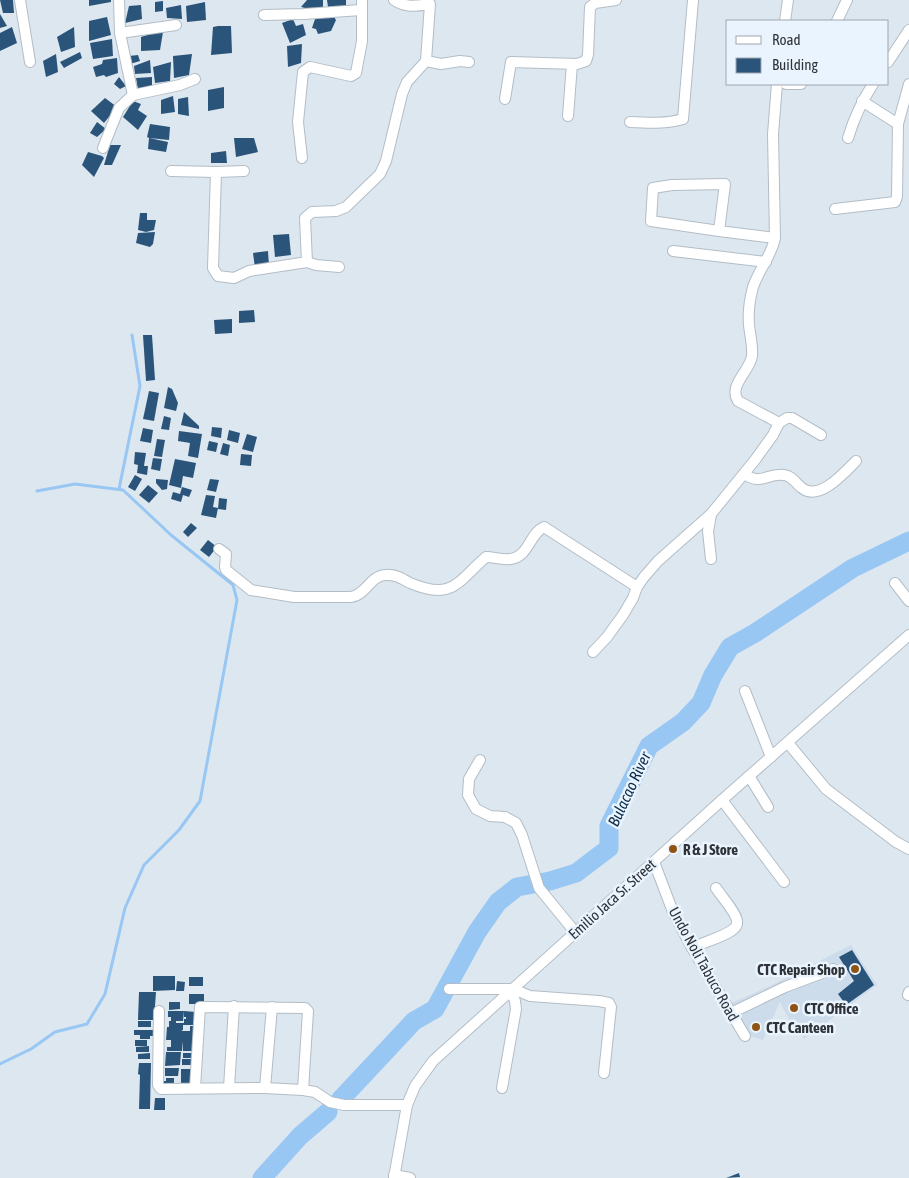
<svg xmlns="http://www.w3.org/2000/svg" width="909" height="1178" font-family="'Asap Condensed',sans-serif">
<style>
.built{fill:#cddcea}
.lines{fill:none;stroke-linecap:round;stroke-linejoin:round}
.stream{stroke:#99c7f3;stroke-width:3}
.river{stroke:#99c7f3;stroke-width:19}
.building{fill:#2b547a}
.minor-casing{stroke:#b3bdc6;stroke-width:12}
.minor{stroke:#fff;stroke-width:10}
.poi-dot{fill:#8f5314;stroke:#eaf4fe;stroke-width:2}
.labels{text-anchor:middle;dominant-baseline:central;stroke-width:5;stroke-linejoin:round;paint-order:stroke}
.poi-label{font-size:15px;font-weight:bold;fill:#2f3337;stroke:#eaf4fe;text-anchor:start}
.street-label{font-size:15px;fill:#2f3337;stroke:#eaf4fe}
.water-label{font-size:16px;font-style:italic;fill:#092b48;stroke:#eaf4fe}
</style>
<rect width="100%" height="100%" fill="#dde7f0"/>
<polygon class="built" points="851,945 877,985 804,1039 800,1031 795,1031 780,1002 763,1040 747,1035 729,1004 770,986"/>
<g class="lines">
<g class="stream">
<polyline points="119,489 140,386 132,335"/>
<polyline points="0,1064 31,1049 55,1032 87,1024 105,994 125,908 144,865 179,830 200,801 237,600 233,585 171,535 123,490 75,484 37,491"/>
</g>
<g class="river">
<polyline points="340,1100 414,1021 435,1009 477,932 498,902 517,887 550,881 576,873 609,848 609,826 649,746 683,722 701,703 713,675 730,647 755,633 853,568 909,541"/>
<polyline points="262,1178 300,1136 328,1112"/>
</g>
</g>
<g class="building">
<polygon points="0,0 13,0 14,13 3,13"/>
<polygon points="89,0 111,0 111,2 89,6"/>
<polygon points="307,0 323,0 323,12 301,7"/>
<polygon points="327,0 346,0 346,6 328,7"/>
<polygon points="163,1 163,11 155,12 155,2"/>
<polygon points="205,2 206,20 187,22 186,6"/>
<polygon points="141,5 142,19 125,23 129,6"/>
<polygon points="181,5 182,19 167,18 166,8"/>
<polygon points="0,14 7,26 0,28"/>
<polygon points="107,17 111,35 89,41 89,21"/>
<polygon points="326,17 334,17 336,20 331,31 318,34 316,29 312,28 315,19"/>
<polygon points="293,19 296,26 303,24 306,35 290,43 282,23"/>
<polygon points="218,26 231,26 232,53 211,55 213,27"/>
<polygon points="12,27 17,43 0,51 0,33"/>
<polygon points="74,27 75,47 61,52 57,37"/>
<polygon points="160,31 163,32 160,50 141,51 141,37"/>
<polygon points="112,39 113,56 93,59 90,43"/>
<polygon points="302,44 301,63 288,67 287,46"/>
<polygon points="80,52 82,58 64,68 60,62"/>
<polygon points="56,54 58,72 46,77 43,61"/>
<polygon points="192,54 189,75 174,78 173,56"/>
<polygon points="138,55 140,61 130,64 129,56"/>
<polygon points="117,58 118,73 106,77 104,75 96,77 93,67 102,64 103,60"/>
<polygon points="150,60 151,73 135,74 134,66"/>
<polygon points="171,62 170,81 155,83 153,67"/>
<polygon points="119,77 126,86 120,89 114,84"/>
<polygon points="152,77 152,87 138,89 136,78"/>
<polygon points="224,87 224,108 208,111 208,90"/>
<polygon points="173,96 175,112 161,114 161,100"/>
<polygon points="188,97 189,116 178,114 178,99"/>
<polygon points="105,98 117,107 104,123 91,111"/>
<polygon points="133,101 141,104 138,110 147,116 138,130 123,117"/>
<polygon points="97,122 106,129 97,137 90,133"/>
<polygon points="150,124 170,127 169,140 149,138 168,142 166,152 148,149 149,138 147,137"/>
<polygon points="234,138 254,138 258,152 236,157"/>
<polygon points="110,145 121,145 112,165 104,165"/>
<polygon points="226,151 227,163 211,163 211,153"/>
<polygon points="88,152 102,156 104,158 94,177 82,165"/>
<polygon points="140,213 147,213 147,220 156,220 154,230 146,232 138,230"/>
<polygon points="155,232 153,244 150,247 136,243 138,233"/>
<polygon points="289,234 291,255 275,257 273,235"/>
<polygon points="268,251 269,266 255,268 253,253"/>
<polygon points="254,310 255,322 239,323 239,311"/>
<polygon points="232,319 232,333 215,334 214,320"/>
<polygon points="143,335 152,335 155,380 146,381"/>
<polygon points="168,387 172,389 178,403 176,411 164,408"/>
<polygon points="149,391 159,393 154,421 143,419"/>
<polygon points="184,412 199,426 199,429 181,425"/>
<polygon points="164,416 171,418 169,430 161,429"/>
<polygon points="212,427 222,428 221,438 211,436"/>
<polygon points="143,428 153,430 151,443 140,441"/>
<polygon points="229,430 240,433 238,443 227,440"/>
<polygon points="179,431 202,434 198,458 188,456 190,443 178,441"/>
<polygon points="247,434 257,437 253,452 242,449"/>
<polygon points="157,439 165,440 162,457 154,456"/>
<polygon points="209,441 218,443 216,452 207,450"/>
<polygon points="223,443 230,445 228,456 220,454"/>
<polygon points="135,452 146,453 144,466 148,466 147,475 137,473 138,465 134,464"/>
<polygon points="241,454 252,455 251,466 240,465"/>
<polygon points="153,458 162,459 160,471 151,469"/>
<polygon points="175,459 196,463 193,478 183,476 181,488 169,485"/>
<polygon points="135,475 142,479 135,491 128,487"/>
<polygon points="156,479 168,480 167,489 162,490 156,483"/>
<polygon points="210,479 219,480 216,492 207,490"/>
<polygon points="148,485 158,493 149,503 139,495"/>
<polygon points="182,487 192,490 189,497 183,495 181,502 171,499 173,492 180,494"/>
<polygon points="206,495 215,496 213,507 218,508 216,518 201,515"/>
<polygon points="219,498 227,499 226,510 218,509"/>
<polygon points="191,523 197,528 188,537 183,532"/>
<polygon points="208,540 217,547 209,557 200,550"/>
<polygon points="852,950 874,985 846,1005 838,994 854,981 839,957"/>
<polygon points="153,976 175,976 175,990 153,991"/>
<rect x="189" y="977" width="14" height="9"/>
<polygon points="177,981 185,982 184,991 176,991"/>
<polygon points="139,992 156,992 154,1020 138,1020"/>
<rect x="189" y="994" width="15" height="10"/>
<polygon points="169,1002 180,1002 180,1009 169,1010"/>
<polygon points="168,1011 184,1011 183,1021 176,1021 176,1023 184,1023 184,1019 186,1019 186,1017 184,1017 184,1011 196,1012 198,1025 183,1025 183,1030 181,1031 190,1031 190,1026 196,1026 197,1051 183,1051 183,1041 182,1051 167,1051 167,1047 171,1047 171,1040 166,1040 167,1027 169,1027 169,1021 171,1021 171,1017 168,1017"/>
<rect x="138" y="1021" width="13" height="6"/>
<polygon points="134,1030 154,1030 154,1036 150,1036 150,1039 140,1039 140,1035 134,1035"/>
<rect x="135" y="1040" width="12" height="6"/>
<polygon points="149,1046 149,1052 136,1052 136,1047"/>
<polygon points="166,1052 181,1052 180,1065 165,1066"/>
<polygon points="150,1053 150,1059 138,1059 138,1054"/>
<rect x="183" y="1053" width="14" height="5"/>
<polygon points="182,1059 197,1059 196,1065 182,1065"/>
<polygon points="139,1063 151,1063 150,1109 139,1109 140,1075 138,1074"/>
<polygon points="165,1068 179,1068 178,1076 165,1076"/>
<polygon points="181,1069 193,1069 193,1075 190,1075 190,1083 181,1083"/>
<polygon points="166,1078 174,1078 174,1085 164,1085 164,1081 166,1081"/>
<polygon points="155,1098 165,1098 165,1110 154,1110"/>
<polygon points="739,1173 740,1177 726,1178"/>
</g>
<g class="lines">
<g class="minor-casing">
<g id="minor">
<polyline points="20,0 30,62"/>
<polyline points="119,0 120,33 133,95"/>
<polyline points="264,15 304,14 361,10"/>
<polyline points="785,21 788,0"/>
<polyline points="837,21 847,0"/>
<polyline points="120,33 176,25"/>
<polyline points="426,61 441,64 460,61 469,62"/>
<polyline points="888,62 909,30"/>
<path d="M777 84 773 134 775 238C771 257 759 269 753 287 750 298 748 313 749 325 750 335 753 346 752 356 750 371 728 385 738 401L779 423 787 418H792L821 435"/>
<polyline points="786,84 801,84"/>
<polyline points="505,99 511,62 577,64 586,61 588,55 590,7 595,3 616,0"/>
<polyline points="862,101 898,124"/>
<polyline points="568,116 572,64"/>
<path d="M630 122C647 123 667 124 683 119L693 0"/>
<path d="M848 138C854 118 862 101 873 84"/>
<polyline points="103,148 119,108 133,95 180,85 195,79"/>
<polyline points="302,158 298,122 303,72 310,67 351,76 356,73 362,41 362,0"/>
<path d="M171 171 216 172 213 268 218 276 234 278 249 271 307 262 305 218 312 212 336 211 346 207 380 174 386 161 402 94 407 82 426 61 430 4C416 6 406 8 394 0"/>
<polyline points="216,172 244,171"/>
<polygon points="725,184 719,231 651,221 653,188 672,185"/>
<polyline points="835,209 895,202 897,197 898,124 909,84"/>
<polyline points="719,231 775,238"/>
<polyline points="673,251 766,262"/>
<polyline points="307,262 316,265 339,267"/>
<path d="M744 474C763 486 765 473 784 475 793 476 795 483 802 488 819 502 845 472 856 461"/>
<path d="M219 549 226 554 225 567 226 570 251 590 294 597H351C366 595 370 576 385 575 396 574 402 579 410 583 453 601 457 582 486 557 494 557 502 560 510 559 529 557 529 534 544 527L637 587"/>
<polyline points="711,559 708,531 711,515"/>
<polyline points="895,583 909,601"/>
<polyline points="593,652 607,637 623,615 633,598 637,587 644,577 658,561 711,514 755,460 773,435 779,423"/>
<polyline points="745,691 771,757"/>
<polyline points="788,743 826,789 896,842 909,849"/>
<polyline points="480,760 469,779 468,795 476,809 490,816 505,817 516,823 522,835 539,888 575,932"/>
<polyline points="749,776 768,807"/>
<polyline points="722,800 784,882"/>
<polyline points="654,862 673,912 692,948 745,1036"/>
<path d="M692 948C701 942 740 934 737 921 736 912 721 896 716 888"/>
<polyline points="449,989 513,989 530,996 599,1001 609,1003 611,1007 604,1073"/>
<polyline points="908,995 909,992"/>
<polyline points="159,1011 158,1085 161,1089 265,1088 303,1090 315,1092 330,1102 344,1105 407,1105"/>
<polyline points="731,1013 785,987 833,969"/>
<polyline points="195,1088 200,1007 305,1008 308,1011 303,1090"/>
<polyline points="229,1088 234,1006"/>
<polyline points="265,1088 272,1007"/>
<polyline points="502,1088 516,1009 515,1001 511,991"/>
<polyline points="394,1175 410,1178"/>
<polyline points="394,1178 407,1105 415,1086 433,1061 722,800 909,635"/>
</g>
</g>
<use href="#minor" class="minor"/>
</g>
<g class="poi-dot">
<circle cx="673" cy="849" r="5"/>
<circle cx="855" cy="969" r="5"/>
<circle cx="794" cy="1008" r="5"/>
<circle cx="756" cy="1027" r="5"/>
</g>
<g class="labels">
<g class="poi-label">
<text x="683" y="849">R &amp; J Store</text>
<text x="845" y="969" text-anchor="end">CTC Repair Shop</text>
<text x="804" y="1008">CTC Office</text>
<text x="766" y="1027">CTC Canteen</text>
</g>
<g class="street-label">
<text transform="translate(612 899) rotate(-42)">Emilio Jaca Sr. Street</text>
<text transform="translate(704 964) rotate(61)">Undo Noli Tabuco Road</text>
</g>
<g class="water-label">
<text transform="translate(629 789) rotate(-65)">Bulacao River</text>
</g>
</g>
<rect x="726" y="20" width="162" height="65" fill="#eaf4fe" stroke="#9fa7ae"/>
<rect x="736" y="36" width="25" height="8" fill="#ffffff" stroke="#9fa7ae"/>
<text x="772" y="45" font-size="15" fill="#2f3337">Road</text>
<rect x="736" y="58" width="25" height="15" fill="#2b547a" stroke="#9fa7ae"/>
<text x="772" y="70" font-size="15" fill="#2f3337">Building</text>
</svg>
